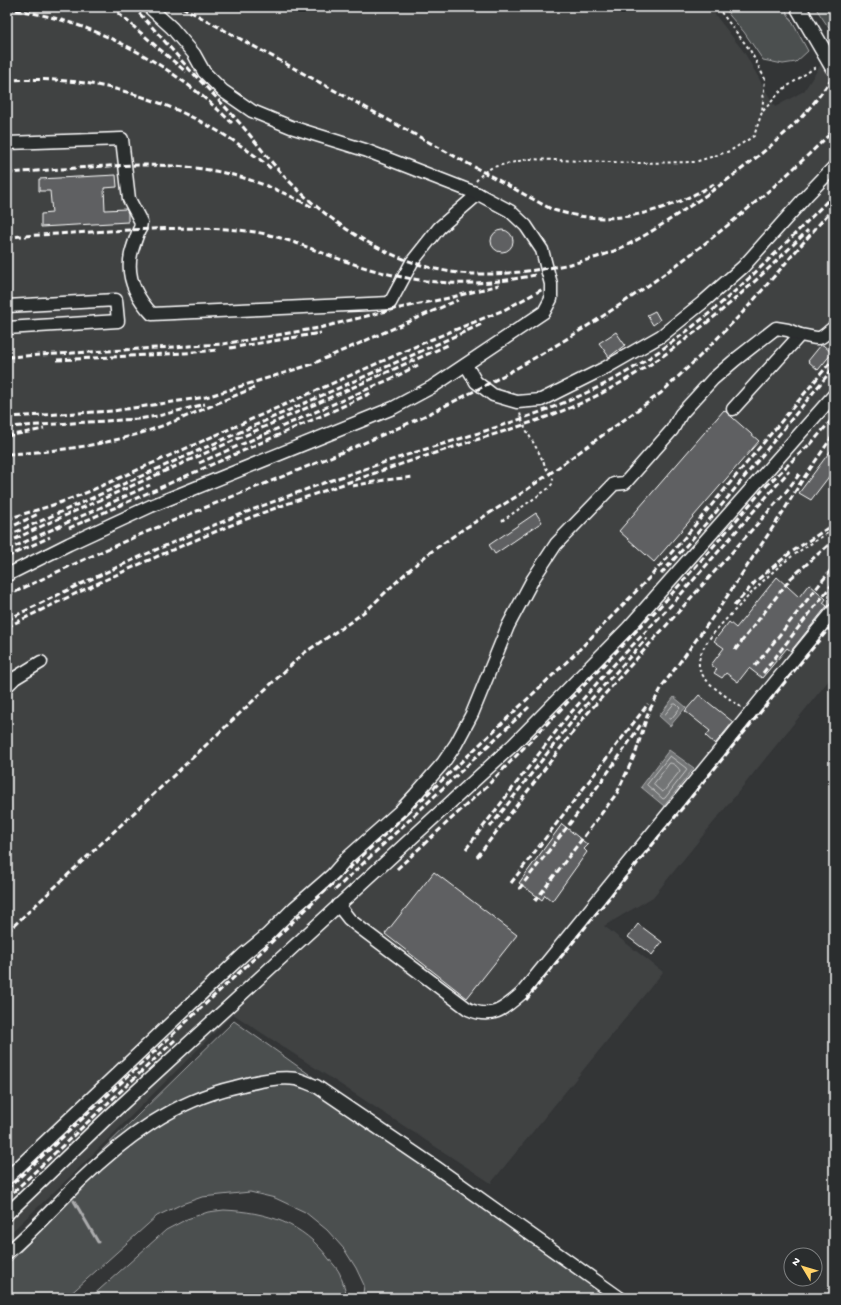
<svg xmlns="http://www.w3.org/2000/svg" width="841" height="1305" font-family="'Gochi Hand',sans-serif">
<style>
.built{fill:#404243}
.green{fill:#4c4f50;stroke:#a6a7a8}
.water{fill:#737576;stroke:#abacad}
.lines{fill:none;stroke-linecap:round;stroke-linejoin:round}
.shore{stroke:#c7c8c8;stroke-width:1}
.stream{stroke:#abacad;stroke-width:3}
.building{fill:#5f6162;stroke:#fff}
.minor-casing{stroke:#fff;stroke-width:15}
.path{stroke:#fff;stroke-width:2;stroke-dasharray:3 3;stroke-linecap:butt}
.minor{stroke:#2a2d2e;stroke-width:12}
.rail{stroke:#fff;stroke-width:3;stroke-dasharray:6 3;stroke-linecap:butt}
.major-bridge-casing{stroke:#fff;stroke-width:18;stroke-linecap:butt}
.major-bridge{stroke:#2a2d2e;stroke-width:15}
</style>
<rect width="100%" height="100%" fill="#333536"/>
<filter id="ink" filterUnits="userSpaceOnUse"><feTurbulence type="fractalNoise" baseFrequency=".025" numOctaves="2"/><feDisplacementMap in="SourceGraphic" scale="8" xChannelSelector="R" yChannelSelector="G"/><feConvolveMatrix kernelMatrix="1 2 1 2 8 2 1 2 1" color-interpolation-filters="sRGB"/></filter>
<g filter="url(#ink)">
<polygon class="built" points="7,7 712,7 716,16 744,52 775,107 804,91 834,44 834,674 653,897 604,926 663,972 491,1183 233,1014 71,1176 7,1236"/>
<g class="green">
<polygon points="725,7 784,7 808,51 796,62 783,64 763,60 744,32 730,16"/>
<polygon points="815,7 834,7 834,27 829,28"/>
<polygon points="234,1021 320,1082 227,1085 113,1146 89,1163"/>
<polygon points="289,1083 305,1087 319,1094 612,1298 364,1298 363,1294 364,1285 356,1268 344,1249 327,1230 305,1212 275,1198 250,1192 202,1197 182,1204 157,1216 66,1298 7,1298 7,1265 120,1151 176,1115 212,1099 275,1085"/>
<path d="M224 1210C267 1212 303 1223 329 1259 333 1264 338 1269 340 1274 343 1282 345 1290 348 1298H90L166 1230 187 1219 208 1212Z"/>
</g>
<g class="water">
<polygon points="674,697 686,707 670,726 659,716"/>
<polygon points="669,750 694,768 664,806 641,787"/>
</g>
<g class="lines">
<g class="shore">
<polygon points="674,704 676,704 680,708 671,719 669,719 665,715"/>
<polygon points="670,756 686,768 687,770 665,798 663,799 647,785"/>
<path d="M670 763C674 763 679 768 680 771L664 791 662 792 655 786 654 784Z"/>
</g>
<polyline class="stream" points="74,1201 98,1242"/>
</g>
<g class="building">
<polygon points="116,175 117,187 104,188 105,210 126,209 128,213 128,222 41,227 41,214 52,213 50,191 39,191 39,179"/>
<circle cx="502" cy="241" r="11"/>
<polygon points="655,311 660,320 653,325 647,315"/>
<polygon points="616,332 625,345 609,357 599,343"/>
<polygon points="821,345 823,345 832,353 818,370 808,361"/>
<polygon points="724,410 759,441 654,562 619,531"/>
<polygon points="834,446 834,470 811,500 799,493"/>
<polygon points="536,513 542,522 495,554 489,545"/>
<polygon points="777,577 799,597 809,584 826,599 823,603 827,606 791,651 787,648 762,678 749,668 738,682 726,673 722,678 714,673 717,669 711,665 724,648 714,641 729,622 736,628"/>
<polygon points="699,695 733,722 715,744 706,736 710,731 685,711"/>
<polygon points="562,824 588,845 584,849 587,852 552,901 545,895 542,900 519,883"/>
<polygon points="434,872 517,935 467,998 385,934"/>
<polygon points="638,924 662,942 652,955 628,937"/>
</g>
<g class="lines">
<g class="minor-casing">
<g id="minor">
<path d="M7 143 122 139 129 199 141 222 140 229 139 230C136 238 133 246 131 254 126 277 137 298 152 314L390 303 412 262 439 228 478 194"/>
<polyline points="7,306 116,300 118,321 7,328"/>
<polyline points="466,365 476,382 493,395 517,402 541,400 605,368 661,336 702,303 743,267 808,194 834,167"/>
<path d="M733 409 800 335C821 338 816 343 834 327"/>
<polyline points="7,575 69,544 151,506 393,408 432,387 544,312 551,299 551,284 542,250 526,226 510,211 478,194 365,150 291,127 252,111 223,91 204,72 194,54 172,28 149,7"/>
<polyline points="7,686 15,678 41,662"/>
<path d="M338 905 349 919 355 924 468 1009C492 1020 504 1009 522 993L834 610"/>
<polyline points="7,1178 213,983 244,954 267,935 294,908 332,875 347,858 400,811 415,795 443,763 456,744 472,714 508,626 533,579 556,544 614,484 625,483 672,430 681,414 713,379 735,360 776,328 788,330 800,335"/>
<polyline points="7,1214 106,1119 513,745 628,628 834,395"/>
<path d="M7 1253C33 1231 55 1206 79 1182 123 1139 174 1101 235 1087 253 1082 278 1076 296 1079 302 1080 309 1084 316 1086L437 1168 620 1298"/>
</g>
</g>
<g class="path">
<polyline points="763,111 782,90 817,66"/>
<polyline points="476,181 484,172 493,167 528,159 638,163 695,162 730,151 754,136 762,112 765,79 750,50 717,7"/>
<path d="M502 521 549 488 552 484 553 479C546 470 543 460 538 451 531 438 523 427 520 413"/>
<path d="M741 707C729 698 705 684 700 670 692 649 729 617 742 603 757 587 773 570 791 557 805 547 820 538 834 529"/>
</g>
<use href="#minor" class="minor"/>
<g class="rail">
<polyline points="111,7 186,72"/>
<path d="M133 7C153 27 170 48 189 69 205 86 222 103 237 120 255 140 270 162 288 180 334 227 393 265 459 273 479 275 500 274 520 272 552 268 584 263 614 251 635 242 656 229 675 216 698 201 721 185 743 168 778 141 811 113 834 74"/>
<path d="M182 7 551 209C610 229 664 213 716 183"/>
<path d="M7 9C93 19 171 63 232 123"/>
<path d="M7 80C30 79 54 79 77 82 149 91 218 124 273 170"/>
<path d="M7 173C76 169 153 158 220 172 254 179 284 192 314 208"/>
<path d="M7 237C55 234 104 231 152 229 187 228 221 227 255 232 286 237 315 251 345 261 411 284 466 290 535 275"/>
<polyline points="230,348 321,333"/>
<polyline points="7,357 223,344 319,328 395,309 449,298 499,285"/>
<polyline points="57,360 185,353 217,350"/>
<polyline points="7,417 113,411 206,397 310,365 458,300"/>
<polyline points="7,427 138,419 158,416 205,404"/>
<polyline points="7,436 44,429"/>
<polyline points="810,445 834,417"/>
<path d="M7 454C49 452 91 447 131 436 174 424 213 404 254 388"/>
<polyline points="199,463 395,377 418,365"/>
<polyline points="352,486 385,480 414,477"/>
<polyline points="7,519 50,506 81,495 430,340 504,310 543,289"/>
<polyline points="69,528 337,409 373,392"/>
<polyline points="7,529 38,514"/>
<polyline points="7,536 482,324"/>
<polyline points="7,543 44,525 448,345"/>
<polyline points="7,550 150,485"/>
<polyline points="7,557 50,537"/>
<polyline points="661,574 716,512 834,367"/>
<path d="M7 596C66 567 126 540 187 515 265 483 345 453 422 417 574 345 714 249 834 130"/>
<polyline points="734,606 756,581 790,553 834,524"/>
<path d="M7 620C114 566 224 518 338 478 373 466 409 454 446 443 505 425 563 407 618 377 701 330 768 262 834 194"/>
<path d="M7 627C83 589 160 554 239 522 284 504 330 489 375 473 410 461 444 450 479 439 522 426 566 412 606 391 682 350 747 291 808 230"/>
<polyline points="735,650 791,578 834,540"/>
<polyline points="755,666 834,566"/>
<polyline points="763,673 834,582"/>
<polyline points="490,827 577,715 647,638"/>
<polyline points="466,849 567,717 605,674 675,601 789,471"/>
<polyline points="477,857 586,715 785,493 801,472"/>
<polyline points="397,869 489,784 669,597 767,485 814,440"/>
<polyline points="511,883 648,704"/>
<path d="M519 889C561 835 604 781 641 724"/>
<polyline points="335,890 529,707"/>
<polyline points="535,901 617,793 636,752 648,713 663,685 718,610 783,512 801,482 834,434"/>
<polyline points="7,932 304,653 352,621 368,609 408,571 428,554 462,530 519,495 549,474 661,393 700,356 746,309 834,207"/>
<polyline points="526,1000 834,622"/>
<polyline points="7,1189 259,954 577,652 650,577 680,543 834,358"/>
<polyline points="7,1198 175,1040"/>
</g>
<g class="major-bridge-casing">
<polyline id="major-bridge" points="798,7 834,69"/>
</g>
<use href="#major-bridge" class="major-bridge"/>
</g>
</g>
<rect width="841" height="1305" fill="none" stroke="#2a2d2e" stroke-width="24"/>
<rect x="12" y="12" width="817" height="1281" fill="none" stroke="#fff" stroke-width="1.5" filter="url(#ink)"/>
<g transform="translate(803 1267) rotate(308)"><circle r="19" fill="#2a2d2e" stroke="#7f8182"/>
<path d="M0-3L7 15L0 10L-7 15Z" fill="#ffd166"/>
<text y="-6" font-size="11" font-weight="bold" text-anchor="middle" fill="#ffffff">N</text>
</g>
</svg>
